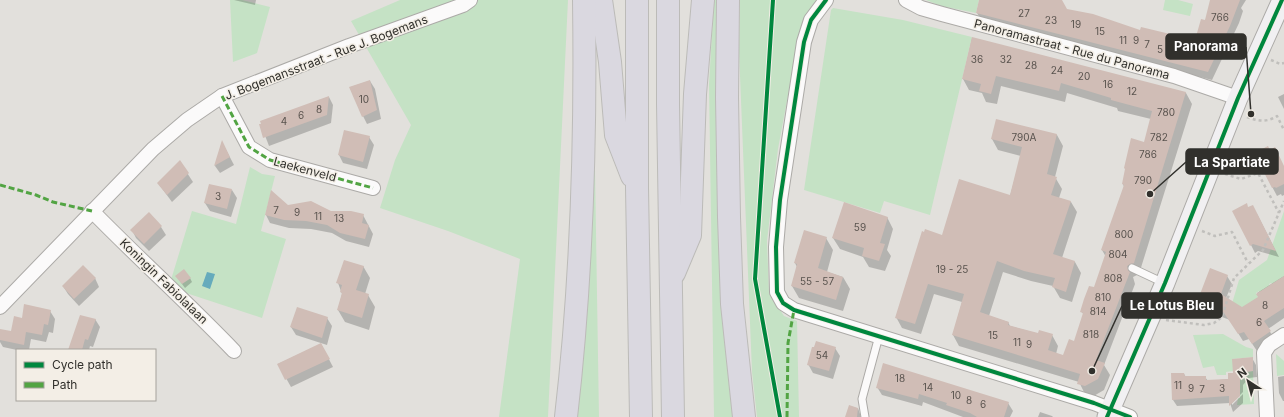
<svg xmlns="http://www.w3.org/2000/svg" width="1284" height="417" font-family="Inter,sans-serif">
<style>
.green{fill:#c5e2c5}
.water{fill:#66abbc}
.shadow{fill:#0003}
.building{fill:#d0bdb6}
.lines{fill:none;stroke-linecap:round;stroke-linejoin:round}
.lane-casing{stroke:#acaaa7;stroke-width:9}
.street-casing{stroke:#acaaa7;stroke-width:16}
.secondary-casing{stroke:#acaaa7;stroke-width:21}
.highway-casing{stroke:#bcbbb8;stroke-width:24}
.path{stroke:#c0bfbc;stroke-width:2.5;stroke-dasharray:3 3;stroke-linecap:butt}
.lane{stroke:#fbfafa;stroke-width:7}
.street{stroke:#fbfafa;stroke-width:14}
.secondary{stroke:#f1f0f2;stroke-width:19}
.highway{stroke:#dad8e0;stroke-width:22}
.quiet{stroke:#52a443;stroke-width:3;stroke-dasharray:6 3;stroke-linecap:butt}
.cycleway-casing{stroke:#f3eee6;stroke-width:6}
.cycleway{stroke:#00873e;stroke-width:4}
.labels{text-anchor:middle;dominant-baseline:central;stroke-width:3;stroke-linejoin:round;paint-order:stroke}
.number-label{font-size:10px;fill:#59534e}
.street-label{font-size:12px;fill:#31302c;stroke:#f3eee6}
.leader{fill:none;stroke:#31302c;stroke-width:1.5}
.callout-dot{fill:#31302c;stroke:#f3eee6;stroke-width:1.5}
.callout{fill:#31302c;stroke:#31302c;stroke-width:1.5}
.callout-label{font-size:13px;text-anchor:middle;font-weight:bold;fill:#fff}
</style>
<rect width="100%" height="100%" fill="#e2e0dc"/>
<g class="green">
<polygon points="230,0 242,0 270,7 257,53 233,62"/>
<polygon points="400,0 568,0 548,417 499,417 520,259 448,231 380,208 395,160 411,125 351,21"/>
<polygon points="714,0 723,0 737,417 714,417 709,84"/>
<polygon points="740,0 821,0 797,47 778,149 767,241 769,293 784,316 797,321 799,417 757,417 752,372 739,51"/>
<polygon points="926,0 979,0 976,13 941,6"/>
<polygon points="1165,0 1178,0 1193,4 1190,16 1163,10"/>
<polygon points="833,8 903,20 972,37 930,215 884,201 880,213 804,190 831,10"/>
<polygon points="250,167 262,174 275,176 261,231 286,239 262,318 180,291 170,283 192,211 236,224"/>
<polygon points="595,170 599,417 573,417 590,171"/>
<polygon points="1284,211 1284,276 1273,285 1271,283 1269,284 1272,289 1262,295 1259,291 1256,293 1258,297 1242,313 1231,307 1239,280 1267,260"/>
<polygon points="1223,334 1246,347 1253,349 1253,357 1233,359 1233,371 1226,372 1226,375 1217,375 1214,366 1203,368 1193,335"/>
<polygon points="1276,354 1284,361 1284,375 1277,376"/>
<polygon points="1253,371 1254,404 1237,405 1238,398 1240,398 1240,378 1246,372"/>
</g>
<polygon class="water" points="207,272 215,274 210,289 202,286"/>
<g class="shadow">
<polygon points="234,0 256,0 255,5"/>
<polygon points="980,0 1061,0 1066,10 1141,31 1196,42 1214,0 1246,0 1241,8 1243,11 1239,23 1212,80 982,21 977,13"/>
<polygon points="972,38 1186,93 1192,104 1139,274 1133,277 1135,284 1104,365 1110,375 1104,390 1092,397 1085,394 1079,382 959,346 953,335 962,302 934,294 921,334 902,328 896,317 943,237 1010,196 1021,156 998,150 992,139 997,120 1057,135 1063,146 1055,177 1062,189 1059,198 1071,202 1077,212 1062,258 1075,262 1081,273 1072,302 1060,298 1053,286 1031,281 1003,272 989,316 1008,322 1010,326 1039,334 1052,335 1058,346 1056,354 1063,356 1075,342 1084,315 1081,311 1095,288 1106,257 1102,250 1124,187 1123,184 1145,143 1151,119 1118,111 1117,108 1067,93 1065,102 1001,86 997,104 986,102 982,93 969,90 963,79"/>
<polygon points="370,81 375,89 381,119 367,124 363,116"/>
<polygon points="1284,94 1284,109 1278,97"/>
<polygon points="329,97 333,105 331,123 269,146 261,125"/>
<polygon points="369,137 374,145 367,169 343,163 339,155"/>
<polygon points="222,142 234,165 220,173 215,166"/>
<polygon points="1270,151 1284,167 1284,195 1282,196 1281,194 1277,196 1255,154"/>
<polygon points="180,162 193,182 172,202 158,183"/>
<polygon points="232,190 237,198 231,217 210,211 205,203"/>
<polygon points="287,206 363,215 373,234 369,247 346,241 332,233 311,229 289,228 270,223 266,215"/>
<polygon points="1248,208 1257,214 1279,257 1258,251 1255,253 1251,245"/>
<polygon points="149,214 161,227 166,235 149,251 136,238 132,230"/>
<polygon points="887,217 893,229 887,250 891,256 885,271 869,267 863,257 840,249 833,238"/>
<polygon points="826,238 833,250 827,272 843,277 850,289 843,311 799,298 792,286 797,267 795,263"/>
<polygon points="363,266 370,278 365,294 368,295 375,307 369,330 345,322 338,310 342,294 338,283"/>
<polygon points="1227,276 1232,284 1226,298 1242,308 1259,297 1257,293 1284,276 1284,318 1268,329 1275,339 1257,351 1249,339 1243,341 1230,320 1203,310 1198,302"/>
<polygon points="95,278 99,287 79,306 68,294 63,286"/>
<polygon points="190,278 192,282 185,288 179,280"/>
<polygon points="50,311 55,319 53,333 49,332 46,342 31,339 29,350 17,350 3,347 0,342 0,330 12,332 22,319"/>
<polygon points="327,318 332,326 327,345 296,335 291,327"/>
<polygon points="95,319 100,327 93,347 90,346 89,350 70,350"/>
<polygon points="321,344 333,367 291,387 278,364"/>
<polygon points="835,348 840,356 833,379 813,373 808,364"/>
<polygon points="1252,358 1256,365 1257,377 1249,378 1243,385 1243,392 1232,403 1232,405 1243,394 1243,403 1233,412 1230,403 1177,406 1173,400 1184,374 1186,377 1205,377 1208,381 1229,379"/>
<polygon points="1284,376 1284,401 1283,401 1279,393 1278,377"/>
<polygon points="877,387 1008,403 1013,411 1010,417 963,417 923,402 922,406 882,395"/>
<polygon points="858,408 861,417 846,417"/>
<polygon points="1040,412 1052,416 1053,417 1038,417"/>
</g>
<g class="building">
<polygon points="979,0 1062,0 1067,9 1093,14 1140,30 1141,27 1195,40 1201,19 1205,20 1210,0 1240,0 1230,26 1208,72 976,13"/>
<polygon points="972,37 1186,92 1134,263 1127,266 1130,272 1096,360 1105,363 1098,379 1085,386 1077,384 1080,374 952,335 964,294 928,284 915,324 895,318 922,231 924,232 925,229 942,235 959,179 1010,195 1022,147 991,139 996,119 1057,134 1047,174 1057,177 1051,195 1071,201 1053,254 1075,261 1066,292 1052,287 1055,278 1024,271 997,261 980,312 1009,322 1008,325 1038,333 1039,330 1053,334 1048,350 1063,355 1069,339 1074,341 1083,313 1080,312 1084,299 1089,286 1094,287 1106,252 1101,250 1124,185 1122,184 1125,169 1124,168 1131,138 1144,142 1152,111 1111,100 1111,98 1088,91 1061,83 1059,91 996,76 991,94 979,91 981,84 962,79"/>
<polygon points="370,80 377,110 362,117 349,87"/>
<polygon points="329,96 327,115 263,138 259,124 261,124 260,121"/>
<polygon points="344,130 370,136 363,162 338,155"/>
<polygon points="222,140 230,157 214,166"/>
<polygon points="1268,146 1270,150 1275,147 1284,166 1284,184 1276,188 1275,187 1272,188 1254,153"/>
<polygon points="180,160 189,173 167,195 157,183"/>
<polygon points="209,184 232,189 227,209 204,203"/>
<polygon points="271,190 288,205 311,201 331,211 351,211 364,214 362,223 369,225 365,239 340,233 327,225 306,221 284,220 265,215"/>
<polygon points="844,202 888,217 880,243 885,244 879,261 862,256 864,248 832,238"/>
<polygon points="1247,203 1248,207 1253,205 1276,251 1253,244 1250,246 1232,211"/>
<polygon points="149,212 162,226 144,244 130,230"/>
<polygon points="804,230 827,237 818,268 843,277 836,300 791,286 797,264 794,263"/>
<polygon points="344,260 364,266 356,290 369,294 362,318 337,310 342,293 340,292 342,285 336,283"/>
<polygon points="83,265 96,278 74,299 62,286"/>
<polygon points="1210,268 1228,275 1221,294 1242,307 1258,297 1256,294 1284,276 1284,308 1264,321 1271,331 1252,344 1244,332 1238,334 1224,313 1197,302"/>
<polygon points="184,269 191,278 182,284 175,276"/>
<polygon points="24,304 51,310 48,325 44,324 42,335 26,332 24,345 0,340 0,329 11,331 14,316 22,318"/>
<polygon points="297,307 328,317 322,338 290,327"/>
<polygon points="80,315 96,319 88,340 85,339 82,350 68,350"/>
<polygon points="816,341 836,347 829,371 807,365 812,347 814,347"/>
<polygon points="321,343 330,359 285,380 277,364"/>
<polygon points="1253,357 1253,371 1246,372 1240,378 1240,396 1229,406 1229,396 1172,400 1171,373 1184,373 1185,376 1206,376 1206,380 1228,379 1228,373 1233,373 1232,359"/>
<polygon points="883,363 1009,402 1004,417 977,417 970,413 946,405 947,403 919,394 918,399 876,388"/>
<polygon points="849,405 858,408 857,417 845,417"/>
</g>
<g class="lines">
<g class="lane-casing">
<g id="lane">
<polyline points="1132,268 1164,283"/>
<polyline points="865,417 862,399 879,336"/>
</g>
</g>
<g class="street-casing">
<g id="street">
<polyline points="826,0 811,20 804,42 780,200 776,247 777,292 783,303 794,310 1094,403 1130,417"/>
<polyline points="906,0 921,8 942,14 1174,76 1238,98"/>
<polyline points="222,96 249,147 270,160 373,188"/>
<path d="M92 211C139 259 188 303 234 351"/>
<polyline points="0,307 153,149 187,120 222,96 349,46 463,5 470,0"/>
<polyline points="1267,417 1264,353 1269,345 1284,335"/>
</g>
</g>
<g class="secondary-casing">
<polyline id="secondary" points="1107,417 1165,283 1238,98 1282,0"/>
</g>
<g class="highway-casing">
<g id="highway">
<polyline points="601,0 610,62 616,135 632,176"/>
<polyline points="637,0 637,188 641,417"/>
<polyline points="668,0 668,104 673,417"/>
<polyline points="728,0 727,97 729,217 732,304 744,417"/>
<polyline points="674,273 690,235 695,94 703,0"/>
<path d="M566 417C582 279 586 139 584 0"/>
</g>
</g>
<g class="path">
<polyline points="1271,60 1280,64 1284,63"/>
<path d="M1247 117C1258 121 1266 123 1277 116L1284 130"/>
<polyline points="1225,174 1241,179 1258,173 1279,213"/>
<polyline points="1202,231 1215,236 1232,232 1248,263"/>
<polyline points="1166,320 1204,325 1214,323 1222,317 1234,278 1263,250 1284,201"/>
</g>
<use href="#lane" class="lane"/>
<use href="#street" class="street"/>
<use href="#secondary" class="secondary"/>
<use href="#highway" class="highway"/>
<g class="quiet">
<polyline points="222,96 249,147 270,160 373,188"/>
<polyline points="0,185 36,195 53,202 92,211"/>
<polyline points="787,417 788,343 794,310"/>
</g>
<g class="cycleway-casing">
<g id="cycleway">
<polyline points="773,0 755,279 780,417"/>
<polyline points="826,0 811,20 804,42 780,200 776,247 777,292 783,303 794,310 1094,403 1130,417"/>
<polyline points="1107,417 1165,283 1238,98 1282,0"/>
</g>
</g>
<use href="#cycleway" class="cycleway"/>
</g>
<g class="labels">
<g class="number-label">
<text x="1024" y="13">27</text>
<text x="1220" y="17">766</text>
<text x="1051" y="20">23</text>
<text x="1076" y="24">19</text>
<text x="1100" y="31">15</text>
<text x="1123" y="40">11</text>
<text x="1136" y="40">9</text>
<text x="1147" y="44">7</text>
<text x="1160" y="49">5</text>
<text x="977" y="59">36</text>
<text x="1006" y="59">32</text>
<text x="1031" y="65">28</text>
<text x="1057" y="70">24</text>
<text x="1084" y="76">20</text>
<text x="1108" y="84">16</text>
<text x="1132" y="91">12</text>
<text x="364" y="99">10</text>
<text x="319" y="109">8</text>
<text x="1166" y="112">780</text>
<text x="301" y="115">6</text>
<text x="284" y="121">4</text>
<text x="1024" y="137">790A</text>
<text x="1159" y="137">782</text>
<text x="1148" y="154">786</text>
<text x="1143" y="180">790</text>
<text x="218" y="196">3</text>
<text x="276" y="210">7</text>
<text x="297" y="212">9</text>
<text x="318" y="216">11</text>
<text x="339" y="218">13</text>
<text x="860" y="227">59</text>
<text x="1124" y="234">800</text>
<text x="1118" y="254">804</text>
<text x="952" y="269">19 - 25</text>
<text x="1113" y="278">808</text>
<text x="817" y="281">55 - 57</text>
<text x="1103" y="297">810</text>
<text x="1265" y="305">8</text>
<text x="1098" y="311">814</text>
<text x="1259" y="322">6</text>
<text x="1091" y="334">818</text>
<text x="993" y="335">15</text>
<text x="1017" y="342">11</text>
<text x="1029" y="344">9</text>
<text x="822" y="355">54</text>
<text x="900" y="378">18</text>
<text x="1178" y="385">11</text>
<text x="928" y="387">14</text>
<text x="1191" y="388">9</text>
<text x="1222" y="388">3</text>
<text x="1202" y="389">7</text>
<text x="956" y="395">10</text>
<text x="969" y="400">8</text>
<text x="983" y="404">6</text>
</g>
<g class="street-label">
<text transform="translate(1072 49) rotate(15)">Panoramastraat - Rue du Panorama</text>
<text transform="translate(326 57) rotate(-21)">J. Bogemansstraat - Rue J. Bogemans</text>
<text transform="translate(305 169) rotate(15)">Laekenveld</text>
<text transform="translate(164 281) rotate(44)">Koningin Fabiolalaan</text>
</g>
</g>
<path class="leader" d="M1251 114L1246 47M1150 194L1186 162M1092 371L1122 306"/>
<g class="callout-dot">
<circle cx="1251" cy="114" r="4"/>
<circle cx="1150" cy="194" r="4"/>
<circle cx="1092" cy="371" r="4"/>
</g>
<g class="callout">
<rect x="1166" y="34" width="80" height="25" rx="4"/>
<rect x="1186" y="149" width="92" height="25" rx="4"/>
<rect x="1122" y="293" width="100" height="25" rx="4"/>
</g>
<g class="callout-label">
<text x="1206" y="51">Panorama</text>
<text x="1232" y="167">La Spartiate</text>
<text x="1172" y="310">Le Lotus Bleu</text>
</g>
<rect x="16" y="349" width="140" height="52" fill="#f3eee6" stroke="#a5a29c"/>
<rect x="24" y="362" width="20" height="6" fill="#00873e" stroke="#a5a29c"/>
<text x="52" y="369" font-size="12" fill="#31302c">Cycle path</text>
<rect x="24" y="382" width="20" height="6" fill="#52a443" stroke="#a5a29c"/>
<text x="52" y="389" font-size="12" fill="#31302c">Path</text>
<g transform="translate(1248 381) rotate(324)" stroke="#f3eee6" stroke-width="3" paint-order="stroke">
<path d="M0-3L7 15L0 10L-7 15Z" fill="#31302c"/>
<text y="-6" font-size="11" font-weight="bold" text-anchor="middle" fill="#31302c">N</text>
</g>
</svg>
